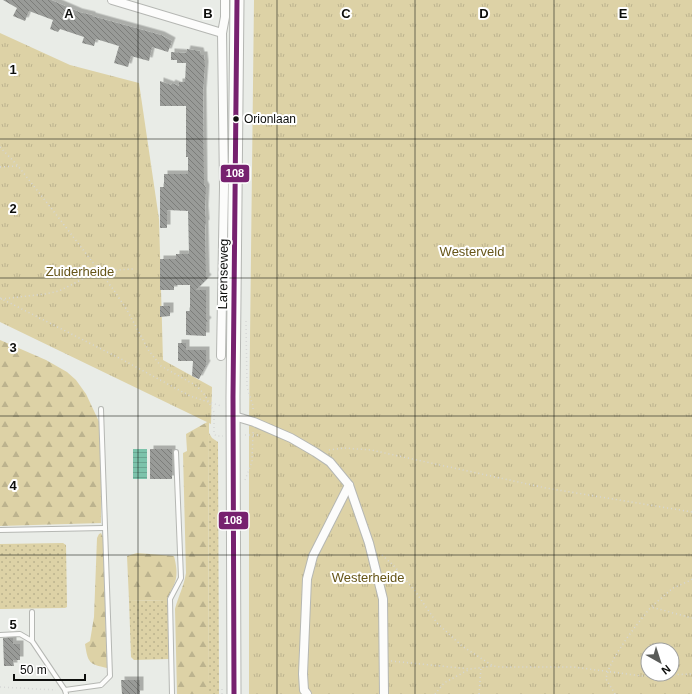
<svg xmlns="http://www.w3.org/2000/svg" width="692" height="694" font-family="Helvetica,sans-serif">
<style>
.grass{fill:url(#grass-dots)}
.forest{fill:url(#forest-firs)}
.park{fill:url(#park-tufts);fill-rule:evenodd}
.water{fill:url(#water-rules)}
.building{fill:url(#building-back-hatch);filter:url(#shadow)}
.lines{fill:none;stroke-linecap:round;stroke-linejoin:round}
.lane-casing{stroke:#b5b7b3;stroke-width:6}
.street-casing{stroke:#b5b7b3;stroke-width:10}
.primary-casing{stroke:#b5b7b3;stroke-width:15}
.path{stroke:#d6d7d6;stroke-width:1.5;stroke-dasharray:1 3;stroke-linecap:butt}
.lane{stroke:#fcfcfb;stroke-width:4}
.street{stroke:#fcfcfb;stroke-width:8}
.primary{stroke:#fcfcfb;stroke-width:13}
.bus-1-casing{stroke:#fff;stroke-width:8}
.bus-1{stroke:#77216f;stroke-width:5}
.grid{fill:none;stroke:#0d0e0c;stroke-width:1;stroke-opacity:0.55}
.bus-dot{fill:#0d0e0c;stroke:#fff;stroke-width:1.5}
.labels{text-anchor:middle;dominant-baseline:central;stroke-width:4;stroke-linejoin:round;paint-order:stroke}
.bus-label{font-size:12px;fill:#0d0e0c;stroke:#fff;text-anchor:start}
.park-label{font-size:13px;fill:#665518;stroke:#fff}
.street-label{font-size:13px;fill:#0d0e0c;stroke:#fff}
.grid-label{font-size:13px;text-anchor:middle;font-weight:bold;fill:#0d0e0c;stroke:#fff;stroke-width:4;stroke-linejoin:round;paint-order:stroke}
.line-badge{stroke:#fff;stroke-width:1.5}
.badge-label{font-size:11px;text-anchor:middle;font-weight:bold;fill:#fff}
</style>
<defs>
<pattern id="grass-dots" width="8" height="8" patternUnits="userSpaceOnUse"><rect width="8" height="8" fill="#ddd2a6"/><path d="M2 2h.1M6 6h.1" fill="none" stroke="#bcb38e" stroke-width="1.8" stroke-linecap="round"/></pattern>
<pattern id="forest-firs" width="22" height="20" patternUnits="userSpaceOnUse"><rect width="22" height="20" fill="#ddd2a6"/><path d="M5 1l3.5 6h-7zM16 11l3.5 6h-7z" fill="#bcb38e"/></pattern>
<pattern id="park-tufts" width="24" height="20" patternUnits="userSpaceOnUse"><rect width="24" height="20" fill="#ddd2a6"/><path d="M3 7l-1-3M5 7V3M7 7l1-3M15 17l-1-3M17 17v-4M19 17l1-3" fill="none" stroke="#bcb38e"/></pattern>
<pattern id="water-rules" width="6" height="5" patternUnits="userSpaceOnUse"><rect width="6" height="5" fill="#7cc3ab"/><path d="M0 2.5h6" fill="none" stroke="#6aa692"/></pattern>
<pattern id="building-back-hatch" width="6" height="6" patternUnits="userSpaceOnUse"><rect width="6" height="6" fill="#999b98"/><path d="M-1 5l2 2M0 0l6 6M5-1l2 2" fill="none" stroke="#7b7d7a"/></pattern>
<filter id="shadow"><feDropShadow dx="3.5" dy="-3.5" stdDeviation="0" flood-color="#0004"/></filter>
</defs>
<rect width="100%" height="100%" fill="#e9ece7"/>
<g class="grass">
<polygon points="209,433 212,438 218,442 219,694 208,694"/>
<polygon points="63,543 66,545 67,607 65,608 0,609 0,544"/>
<polygon points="129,600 168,601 170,659 134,660 131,657"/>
</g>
<g class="forest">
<polygon points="0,340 46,360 67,372 76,380 86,394 101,426 101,523 0,526"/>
<path d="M209 421 208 694H177L175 609C178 597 184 586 186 573L183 453 187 451 186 434Z"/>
<path d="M101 533 103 537 107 668C89 664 88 663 85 644L90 641 94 617 97 538 99 534Z"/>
<path d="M137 553 174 556C176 564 178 574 175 582 173 589 168 593 168 601L129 600 127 556Z"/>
</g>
<g class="park">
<path d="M254 0H692V694H249V424ZM648 650H672V674H648Z"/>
<polygon points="0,33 70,65 139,83 159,219 163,360 212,387 211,424 0,322"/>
</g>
<rect class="water" x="133" y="449" width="14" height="30"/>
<g class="building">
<polygon points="3,0 51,0 79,12 92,15 92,16 161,35 172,41 168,52 152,47 149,61 131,56 128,67 114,63 119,46 96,39 94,46 82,43 84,37 60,29 58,32 50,29 53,20 29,11 25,21 13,16 17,8"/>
<polygon points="187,49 200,51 201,55 204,55 205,65 203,92 204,184 206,188 205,209 206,223 205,224 206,276 208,278 196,290 206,290 206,319 208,321 206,323 206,336 186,335 186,311 190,311 190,285 174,285 174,290 160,290 160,259 176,259 176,254 189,254 188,211 167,210 167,228 160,228 160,187 164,187 164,174 188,174 188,157 186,157 186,106 160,106 160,81 171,85 172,83 179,86 179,82 185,82 186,63 177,63 177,60 171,60 171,52 186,53"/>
<polygon points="160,306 170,306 170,316 160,317"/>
<polygon points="178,343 186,343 186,350 206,350 206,363 207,364 199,379 192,376 193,361 178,361"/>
<rect x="150" y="449" width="22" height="30"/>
<polygon points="3,638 13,638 13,644 20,644 20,660 13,660 14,666 4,666"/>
<polygon points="121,680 140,680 140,694 122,694"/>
</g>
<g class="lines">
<g class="lane-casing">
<g id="lane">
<polyline points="0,530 104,528"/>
<polyline points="0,635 20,634 32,641 32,612"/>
<polyline points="32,641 65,690 66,694"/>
<polyline points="65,690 101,685 110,676 101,409"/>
<polyline points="172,694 170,599 181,578 176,452"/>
</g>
</g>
<g class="street-casing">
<g id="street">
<polyline points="112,0 222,33"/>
<polyline points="221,356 224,187 222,33 225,17 225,0"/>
<polyline points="234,416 254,422 291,438 315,452 330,462 349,485 369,543 383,599 384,694"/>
<polyline points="307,694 304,690 303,674 307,579 313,556 349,485"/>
</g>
</g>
<g class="primary-casing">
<polyline id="primary" points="234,694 233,397 237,0"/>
</g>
<g class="path">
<polyline points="0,147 18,166 55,213 113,289 127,310 149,351 161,366 197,386 205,395 214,412 214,433 216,436 223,436"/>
<polyline points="0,167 18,166"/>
<polyline points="0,298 123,360 190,396 221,406"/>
<polyline points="1,299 45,294 59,291 99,271 133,269"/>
<polyline points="246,321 247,387 253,406 253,412"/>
<polyline points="245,435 261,435"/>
<polyline points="329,450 344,448 371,450 546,488 692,512"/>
<polyline points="245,480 252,462 253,432"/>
<polyline points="382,555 395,567 415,591 437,623 462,646 493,666 501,667 574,667 642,676 692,674"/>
<polyline points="692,579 689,581 673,588 651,607 692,618"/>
<polyline points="391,661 470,669 493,666"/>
<polyline points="0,687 56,690"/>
<polyline points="222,694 222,688"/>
<polyline points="435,694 444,683 470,669"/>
<polyline points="479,694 481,667"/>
<path d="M615 694 606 679C609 659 637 624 651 607"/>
</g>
<use href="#lane" class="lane"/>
<use href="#street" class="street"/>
<use href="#primary" class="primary"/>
<g class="bus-1-casing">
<polyline id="bus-1" points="234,694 233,397 237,0"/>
</g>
<use href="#bus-1" class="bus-1"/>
</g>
<path class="grid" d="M138 0V694M277 0V694M415 0V694M554 0V694M0 139H692M0 278H692M0 416H692M0 555H692"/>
<circle class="bus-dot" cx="236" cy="119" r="3.5"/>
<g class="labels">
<g class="bus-label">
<text x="244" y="119">Orionlaan</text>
</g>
<g class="park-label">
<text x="472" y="251">Westerveld</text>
<text x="80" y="271">Zuiderheide</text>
<text x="368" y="577">Westerheide</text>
</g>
<g class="street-label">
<text transform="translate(223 274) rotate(-89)">Larenseweg</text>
</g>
</g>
<g class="grid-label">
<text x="69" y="18">A</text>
<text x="208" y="18">B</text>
<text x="346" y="18">C</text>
<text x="484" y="18">D</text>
<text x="623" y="18">E</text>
<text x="13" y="74">1</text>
<text x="13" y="213">2</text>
<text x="13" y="352">3</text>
<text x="13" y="490">4</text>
<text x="13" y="629">5</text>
</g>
<g class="line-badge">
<rect x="220" y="164" width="30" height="19" rx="4" fill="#77216f"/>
<rect x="218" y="511" width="31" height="19" rx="4" fill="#77216f"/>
</g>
<g class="badge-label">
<text x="235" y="177">108</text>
<text x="233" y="524">108</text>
</g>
<g transform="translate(660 662) rotate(141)"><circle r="19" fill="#ffffff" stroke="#9e9f9e"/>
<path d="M0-3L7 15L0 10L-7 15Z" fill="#5a5c59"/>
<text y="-6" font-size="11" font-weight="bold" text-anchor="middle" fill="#0d0e0c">N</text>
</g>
<path d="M14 674v6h71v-6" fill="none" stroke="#0d0e0c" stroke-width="2"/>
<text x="20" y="674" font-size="12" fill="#0d0e0c" stroke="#ffffff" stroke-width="3" paint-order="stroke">50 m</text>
</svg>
